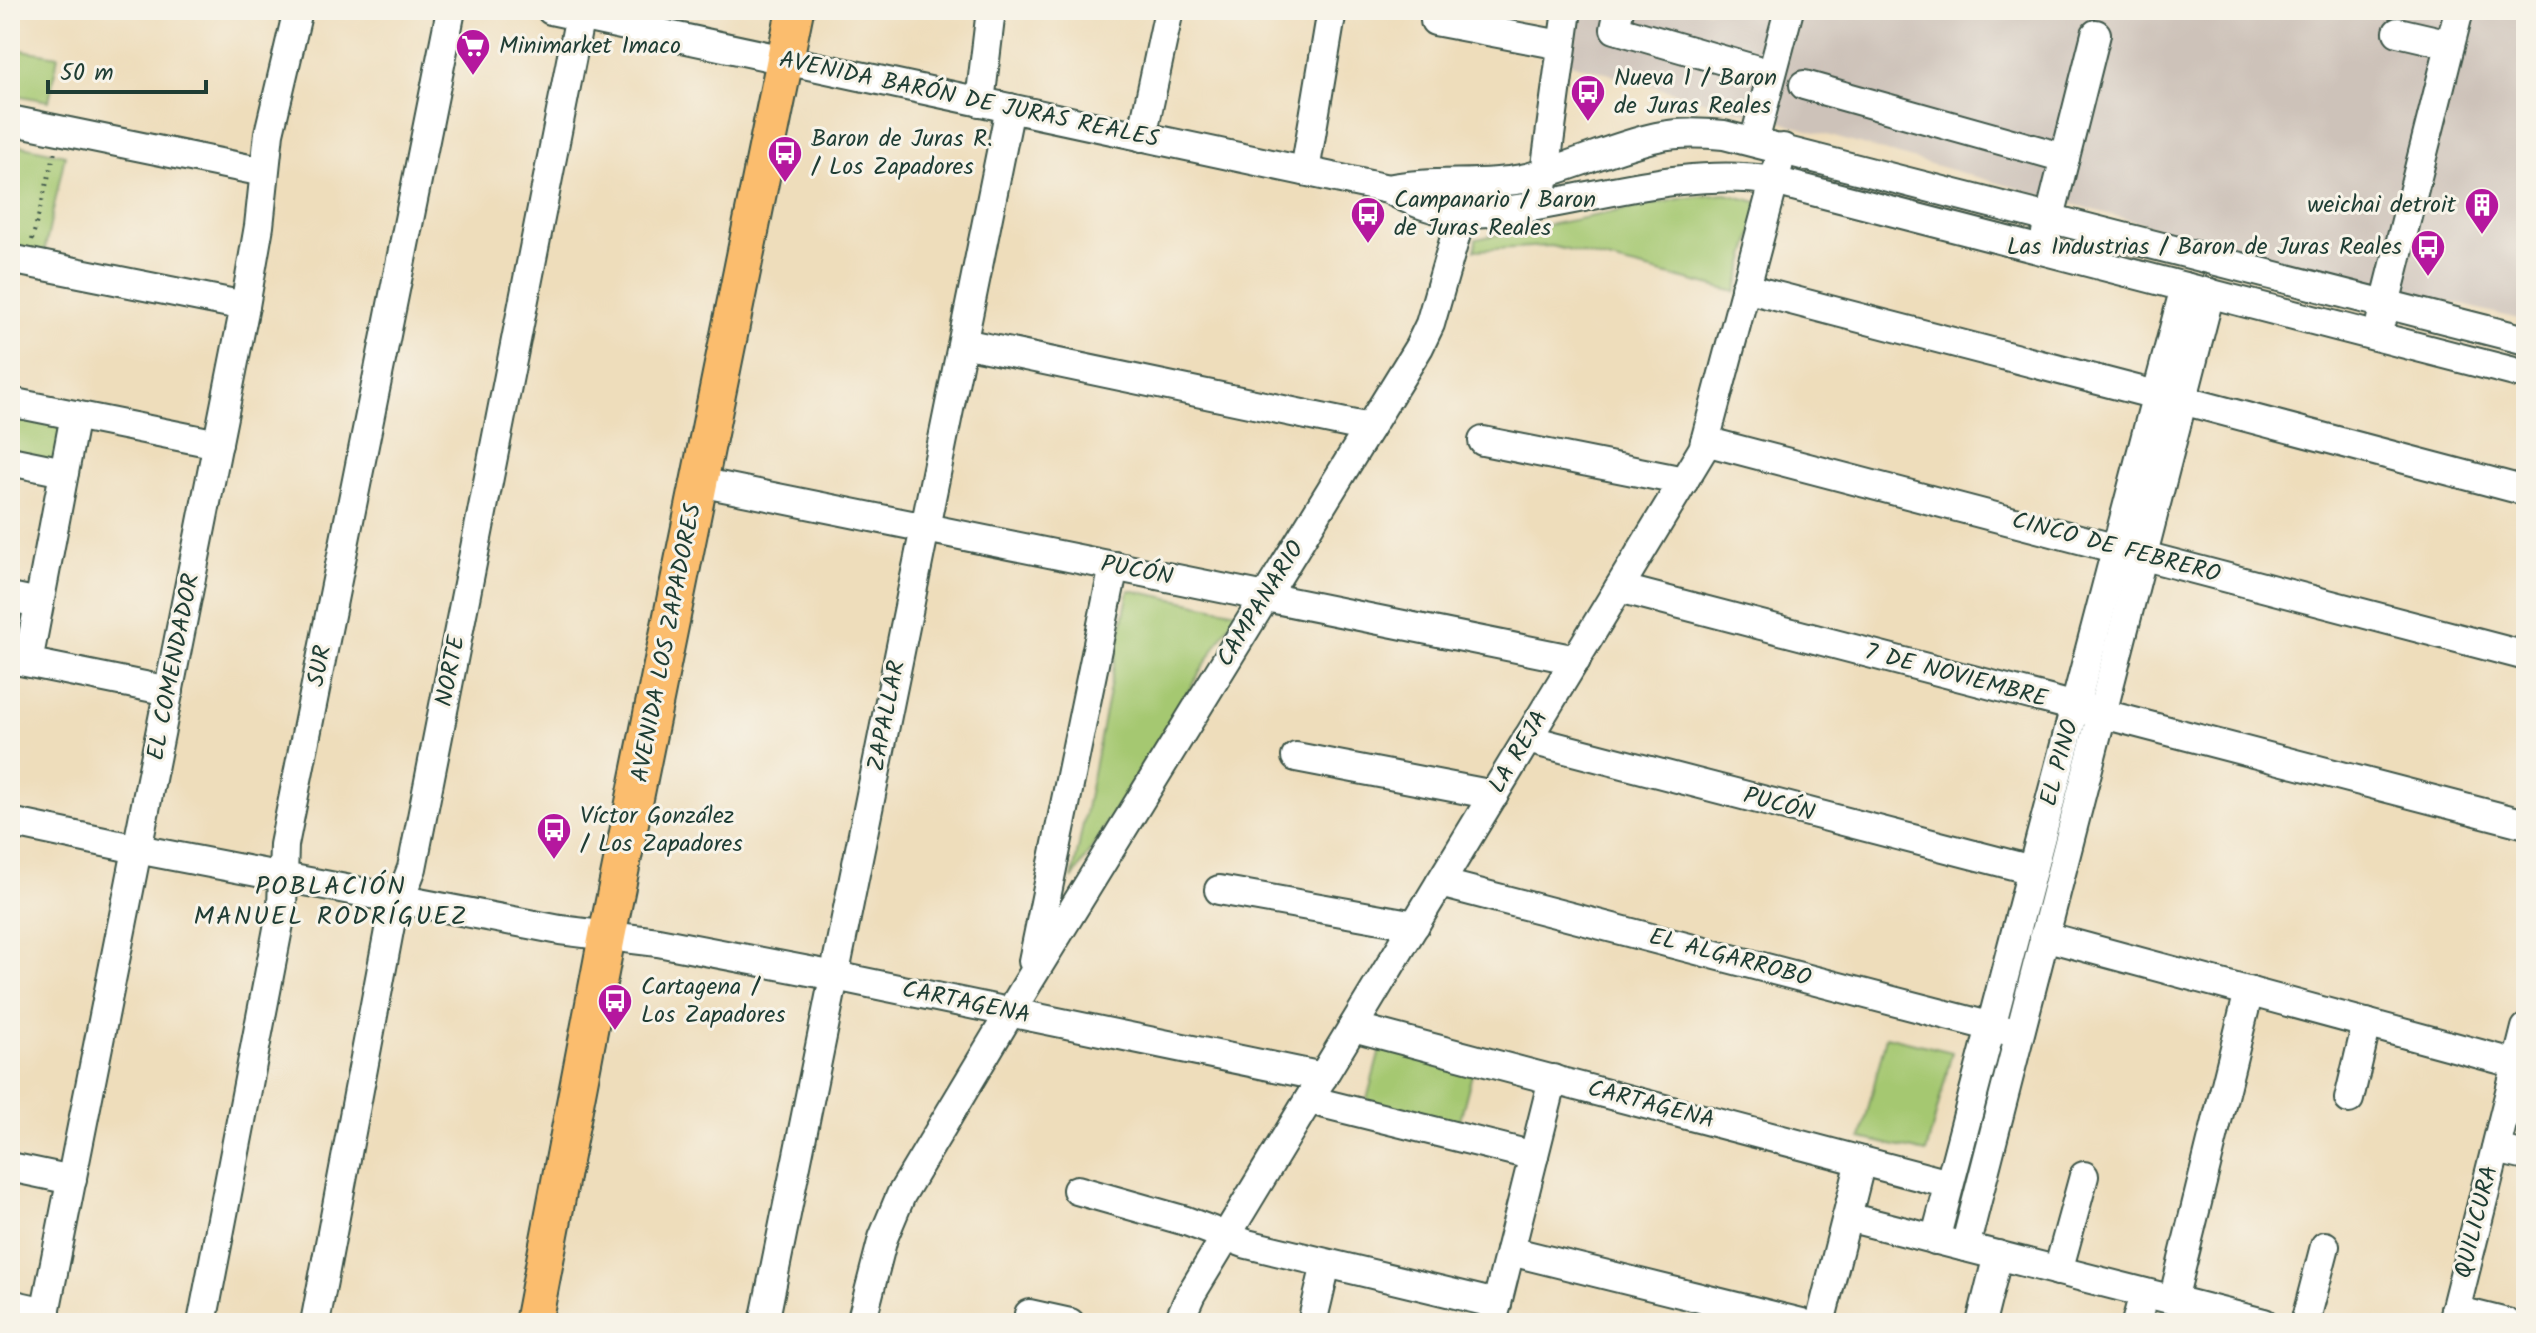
<svg xmlns="http://www.w3.org/2000/svg" width="2536" height="1333" font-family="Kalam,sans-serif">
<style>
.industrial{fill:#cdc2b9}
.green{fill:#a5c871;stroke:#628252;stroke-width:2}
.lines{fill:none;stroke-linecap:round;stroke-linejoin:round}
.minor-casing{stroke:#3e5548;stroke-width:32}
.major-casing{stroke:#3e5548;stroke-width:40}
.path{stroke:#3e5548;stroke-width:4;stroke-dasharray:2 6;stroke-linecap:butt}
.minor{stroke:#fff;stroke-width:28}
.major{stroke:#fbbd6e;stroke-width:36}
.labels{text-anchor:middle;dominant-baseline:central;stroke-width:6;stroke-linejoin:round;paint-order:stroke}
.poi-label{font-size:24px;fill:#1f3d34;stroke:#f7f3e8;text-anchor:start}
.street-label{font-size:24px;fill:#1f3d34;stroke:#f7f3e8}
.neighbourhood-label{font-size:26px;letter-spacing:2px;fill:#1f3d34;stroke:#f7f3e8}
</style>
<rect width="100%" height="100%" fill="#f7f3e8"/>
<filter id="ink" filterUnits="userSpaceOnUse"><feTurbulence type="fractalNoise" baseFrequency=".0125" numOctaves="2"/><feDisplacementMap in="SourceGraphic" scale="16" xChannelSelector="R" yChannelSelector="G"/><feConvolveMatrix kernelMatrix="1 2 1 2 8 2 1 2 1" color-interpolation-filters="sRGB"/></filter>
<filter id="wash" filterUnits="userSpaceOnUse"><feTurbulence type="fractalNoise" baseFrequency=".006" numOctaves="4" result="noise"/><feDisplacementMap in="SourceGraphic" scale="32" xChannelSelector="R" yChannelSelector="G"/><feGaussianBlur stdDeviation="1.8" result="paint"/><feColorMatrix in="noise" values="0 0 0 0 0 0 0 0 0 0 0 0 0 0 0 0 0 1.4 0 .05"/><feComposite in="paint" operator="in"/></filter>
<g filter="url(#wash)">
<rect width="100%" height="100%" fill="#edb"/>
<g class="industrial">
<polygon points="1574,10 2450,10 2379,290 1563,61"/>
<polygon points="2473,10 2526,10 2526,321 2399,289"/>
</g>
<g class="green">
<polygon points="10,48 58,56 49,101 10,94"/>
<polygon points="18,145 65,155 44,253 10,246 10,180"/>
<polygon points="1726,194 1761,203 1736,292 1551,246 1475,250 1476,239 1685,198"/>
<polygon points="10,410 65,422 56,466 10,456"/>
<polygon points="1129,590 1237,612 1072,880"/>
<polygon points="1886,1036 1952,1052 1926,1153 1861,1138"/>
<polygon points="1383,1039 1475,1063 1458,1127 1366,1103"/>
</g>
</g>
<g filter="url(#ink)">
<g class="lines">
<g class="minor-casing">
<g id="minor">
<path d="M551 10 1388 189C1434 214 1459 216 1511 210 1598 198 1684 167 1774 181L2526 375"/>
<polyline points="1619,10 1615,29 1771,74"/>
<polyline points="1435,21 1561,45"/>
<polyline points="2398,32 2450,44"/>
<polyline points="1804,85 2065,158"/>
<polyline points="980,102 991,10"/>
<polyline points="10,120 264,172"/>
<polyline points="1142,137 1169,10"/>
<polyline points="1754,142 1789,10"/>
<polyline points="1305,171 1332,10"/>
<polyline points="1543,188 1567,10"/>
<path d="M1388 189C1432 180 1478 187 1522 179 1568 169 1611 147 1657 137 1679 132 1701 133 1724 135L2526 340"/>
<polyline points="2046,233 2096,34"/>
<polyline points="10,259 245,306"/>
<polyline points="1745,288 2156,395"/>
<polyline points="2381,320 2459,10"/>
<polyline points="963,343 1369,428"/>
<polyline points="2182,400 2526,491"/>
<polyline points="10,402 218,444"/>
<polyline points="1483,441 1684,481"/>
<polyline points="1705,441 2526,656"/>
<polyline points="10,461 64,472"/>
<polyline points="699,482 1576,660"/>
<polyline points="1619,588 2526,824"/>
<polyline points="10,597 39,603"/>
<polyline points="11,659 169,691"/>
<polyline points="28,662 75,415"/>
<polyline points="1527,739 2032,870"/>
<polyline points="1296,757 1494,795"/>
<polyline points="10,822 137,849 560,930 658,942 835,976 1323,1077"/>
<polyline points="1440,883 2008,1031"/>
<polyline points="1219,890 1415,925"/>
<polyline points="2044,936 2517,1064"/>
<polyline points="1033,961 1114,566"/>
<polyline points="1353,1027 1949,1184"/>
<polyline points="2349,1099 2367,1023"/>
<polyline points="1309,1100 1534,1156"/>
<polyline points="2496,1149 2526,1156"/>
<polyline points="10,1167 72,1180"/>
<polyline points="1077,1190 1186,1221 1247,1244 1497,1304"/>
<polyline points="1847,1217 2264,1323"/>
<polyline points="1935,1240 2185,287"/>
<polyline points="1965,1247 2210,293"/>
<polyline points="1510,1251 1802,1323"/>
<polyline points="2058,1271 2084,1176"/>
<polyline points="2173,1300 2249,991"/>
<polyline points="10,1304 46,1312"/>
<polyline points="2455,1310 2507,1323"/>
<polyline points="1029,1314 1070,1323"/>
<polyline points="43,1323 245,306 259,226 269,133 298,10"/>
<polyline points="202,1323 282,908 284,845 451,10"/>
<polyline points="315,1323 390,925 412,868 581,10"/>
<polyline points="764,1323 1010,108"/>
<polyline points="861,1323 883,1238 901,1195 1029,981 1419,347 1430,324 1462,213"/>
<polyline points="1178,1323 1191,1294 1703,449 1783,148"/>
<polyline points="1312,1323 1326,1264"/>
<polyline points="1492,1323 1553,1079"/>
<polyline points="1820,1323 1861,1161"/>
<polyline points="1981,1323 1998,1255"/>
<polyline points="2136,1323 2144,1293"/>
<polyline points="2305,1323 2325,1246"/>
<polyline points="2452,1323 2526,1028"/>
</g>
</g>
<g class="major-casing">
<polyline id="major" points="533,1323 607,936 795,10"/>
</g>
<g class="path">
<polyline points="32,240 55,152"/>
<polyline points="1648,1323 1651,1309"/>
</g>
<use href="#minor" class="minor"/>
<use href="#major" class="major"/>
</g>
</g>
<defs>
<g id="supermarket-pin" transform="scale(1.8)"><path d="M0 17L-7.5 6A9.5 9.5 0 1 1 7.5 6Z" fill="#b5179e" stroke="#f7f3e8"/><path d="M-6-5.5h2.5l.6 2H6L4.5 2H-2.5L-4.4-4H-6ZM-1.5 3.2a1.3 1.3 0 1 0 .1 0ZM3 3.2a1.3 1.3 0 1 0 .1 0Z" fill="#fff"/></g>
<g id="bus-pin" transform="scale(1.8)"><path d="M0 17L-7.5 6A9.5 9.5 0 1 1 7.5 6Z" fill="#b5179e" stroke="#f7f3e8"/><path d="M-5-6H5V4H4V6H2V4H-2V6H-4V4H-5ZM-3.5-4V0h7V-4ZM-3.5 1.2v1.5H-2V1.2ZM2 1.2v1.5H3.5V1.2Z" fill="#fff"/></g>
<g id="building-pin" transform="scale(1.8)"><path d="M0 17L-7.5 6A9.5 9.5 0 1 1 7.5 6Z" fill="#b5179e" stroke="#f7f3e8"/><path d="M-4-6H4V6H1V3H-1V6H-4ZM-2.5-4.3h1.7v1.8h-1.7ZM.8-4.3h1.7v1.8H.8ZM-2.5-1h1.7V.8h-1.7ZM.8-1h1.7V.8H.8Z" fill="#fff"/></g>
</defs>
<g fill-rule="evenodd">
<use href="#supermarket-pin" x="473" y="46"/>
<use href="#bus-pin" x="1588" y="92"/>
<use href="#bus-pin" x="785" y="153"/>
<use href="#building-pin" x="2482" y="205"/>
<use href="#bus-pin" x="1368" y="214"/>
<use href="#bus-pin" x="2428" y="247"/>
<use href="#bus-pin" x="554" y="830"/>
<use href="#bus-pin" x="615" y="1001"/>
</g>
<g class="labels">
<g class="poi-label">
<text x="499" y="46">Minimarket Imaco</text>
<text x="1614" y="78">Nueva 1 / Baron<tspan x="1614" dy="28">de Juras Reales</tspan></text>
<text x="811" y="139">Baron de Juras R.<tspan x="811" dy="28">/ Los Zapadores</tspan></text>
<text x="1394" y="200">Campanario / Baron<tspan x="1394" dy="28">de Juras Reales</tspan></text>
<text x="2456" y="205" text-anchor="end">weichai detroit</text>
<text x="2402" y="247" text-anchor="end">Las Industrias / Baron de Juras Reales</text>
<text x="580" y="816">Víctor González<tspan x="580" dy="28">/ Los Zapadores</tspan></text>
<text x="641" y="987">Cartagena /<tspan x="641" dy="28">Los Zapadores</tspan></text>
</g>
<g class="street-label">
<text transform="translate(969 100) rotate(12)">AVENIDA BARÓN DE JURAS REALES</text>
<text transform="translate(2116 548) rotate(15)">CINCO DE FEBRERO</text>
<text transform="translate(1137 571) rotate(11)">PUCÓN</text>
<text transform="translate(1261 604) rotate(-58)">CAMPANARIO</text>
<text transform="translate(667 643) rotate(-79)">AVENIDA LOS ZAPADORES</text>
<text transform="translate(320 666) rotate(-79)">SUR</text>
<text transform="translate(174 667) rotate(-79)">EL COMENDADOR</text>
<text transform="translate(451 671) rotate(-79)">NORTE</text>
<text transform="translate(1956 676) rotate(15)">7 DE NOVIEMBRE</text>
<text transform="translate(887 716) rotate(-79)">ZAPALLAR</text>
<text transform="translate(1519 752) rotate(-59)">LA REJA</text>
<text transform="translate(2060 763) rotate(-75)">EL PINO</text>
<text transform="translate(1779 805) rotate(15)">PUCÓN</text>
<text transform="translate(1730 958) rotate(15)">EL ALGARROBO</text>
<text transform="translate(966 1003) rotate(12)">CARTAGENA</text>
<text transform="translate(1651 1105) rotate(15)">CARTAGENA</text>
<text transform="translate(2477 1222) rotate(-76)">QUILICURA</text>
</g>
<g class="neighbourhood-label">
<text x="331" y="887">POBLACIÓN<tspan x="331" dy="30">MANUEL RODRÍGUEZ</tspan></text>
</g>
</g>
<rect width="2536" height="1333" fill="none" stroke="#f7f3e8" stroke-width="40"/>
<path d="M48 80v12h158v-12" fill="none" stroke="#1f3d34" stroke-width="4"/>
<text x="60" y="80" font-size="24" fill="#1f3d34" stroke="#f7f3e8" stroke-width="6" paint-order="stroke">50 m</text>
</svg>
